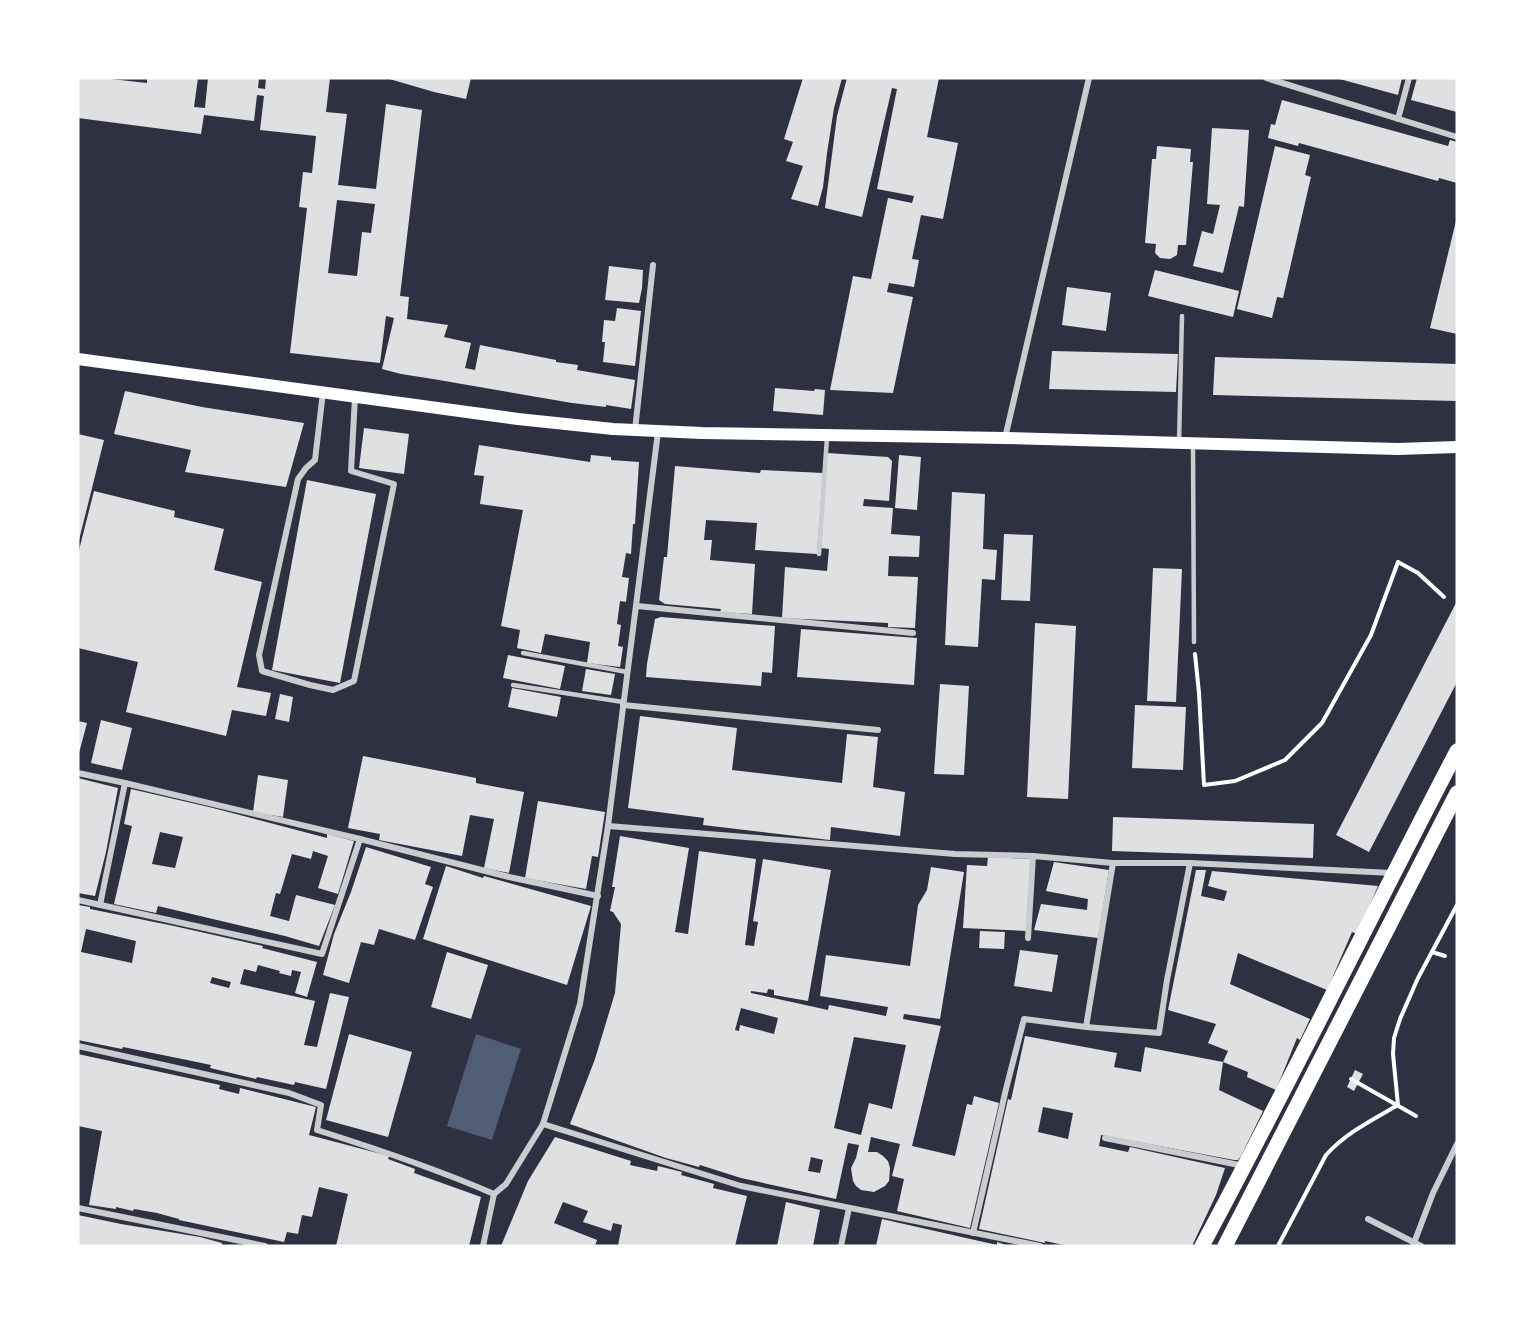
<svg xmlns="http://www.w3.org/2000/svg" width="1535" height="1324" font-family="'Fira Sans',sans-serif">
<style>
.water{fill:#4f5d75}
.building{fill:#e0e0e3;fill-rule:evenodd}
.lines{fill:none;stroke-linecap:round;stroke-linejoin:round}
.path{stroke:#fff;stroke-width:4}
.service{stroke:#caccd0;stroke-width:4.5}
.minor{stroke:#caccd0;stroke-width:6}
.secondary{stroke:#fff;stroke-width:12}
.primary{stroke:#fff;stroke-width:15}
</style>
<rect width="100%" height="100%" fill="#2d3142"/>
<polygon class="water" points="476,1034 521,1049 492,1140 447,1126"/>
<g class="building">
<path d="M78 78H102L147 83V78H198L194 107 205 108 208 78H259L258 88 265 89 266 78H330L326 112 347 114 338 185 376 189 386 104 422 110 400 296 409 297 407 319 448 325 444 337 471 343 465 368 475 370 480 345 556 360V362L578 365 577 370 635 380 631 409 606 405V407L572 403 433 379 401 374 382 369 394 318 386 316 380 363 290 353 307 208 299 207 303 172 312 173 316 136 260 130 264 96 257 95 254 121 204 115 201 134 78 118ZM337 200 375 204 371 233 362 232 357 276 328 273Z"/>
<polygon points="386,78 471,78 466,99 434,92"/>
<polygon points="803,78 842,78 834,108 827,153 823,187 818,206 791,199 803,166 786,161 793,142 784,139"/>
<polygon points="847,78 939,78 927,137 958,143 943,219 921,215 912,259 919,260 914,287 889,283 887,292 913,297 893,393 830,390 853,276 871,279 888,198 912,203 914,196 877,189 897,89 892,88 862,217 825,208 837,116"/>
<polygon points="1336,78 1402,78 1398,95"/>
<polygon points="1417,78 1457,78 1457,112 1411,100"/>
<polygon points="1282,100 1448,146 1450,140 1457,142 1457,183 1439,178 1438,181 1299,143 1298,146 1268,138 1271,124 1275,125"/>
<polygon points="1212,128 1249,130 1244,207 1239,206 1223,273 1193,266 1202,231 1213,234 1220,205 1207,204"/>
<polygon points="1157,146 1191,149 1190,162 1193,162 1186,245 1178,245 1177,255 1170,259 1160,258 1155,253 1156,244 1145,243 1152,159 1156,159"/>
<polygon points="1275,146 1310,155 1305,175 1311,177 1283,298 1277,297 1272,318 1237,309"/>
<polygon points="1456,221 1457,221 1457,334 1430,328"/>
<polygon points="609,266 643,270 642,288 639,303 605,300"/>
<polygon points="1155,270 1239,291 1233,317 1148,296"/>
<polygon points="1067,287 1111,293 1106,331 1062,325"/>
<polygon points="617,308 641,311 635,366 603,362 605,342 602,342 604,320 615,321"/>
<polygon points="1052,351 1178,354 1176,392 1049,389"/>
<polygon points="1215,357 1457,364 1457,401 1213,395"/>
<polygon points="775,388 814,391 815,389 825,390 823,415 773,411"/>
<polygon points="125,391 202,407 304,423 286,487 185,472 191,450 114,434"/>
<polygon points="364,428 409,434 404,474 359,468"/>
<polygon points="78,434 104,440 79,540 78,540"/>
<polygon points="479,445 590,462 591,455 611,457 611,460 639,462 635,524 633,524 631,554 626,553 622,577 629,578 626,602 620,601 617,624 621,625 618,646 623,647 620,667 587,663 590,642 545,634 541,653 517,648 520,630 501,626 523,510 480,504 484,476 474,475"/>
<polygon points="827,453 888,457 892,461 889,501 864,499 863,506 893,508 891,534 920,536 919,557 889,556 888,576 918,577 915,628 888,627 888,623 782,618 785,567 827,571 829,549 821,548"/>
<polygon points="899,455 921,457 917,510 895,508"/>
<polygon points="675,466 760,473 761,470 823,473 817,554 755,550 757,523 706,520 704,540 712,540 710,560 755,564 752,614 720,612 721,609 665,604 659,600 664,557 667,557"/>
<polygon points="307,480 376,494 340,683 272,670"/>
<polygon points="94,491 175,511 174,517 224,529 214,570 262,582 237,687 271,693 266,716 232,710 226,736 126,712 138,662 78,648 78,554"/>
<polygon points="952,492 985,494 983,549 997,550 995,580 982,579 978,647 945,645"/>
<polygon points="1004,534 1033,535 1030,601 1001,600"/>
<polygon points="1153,568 1182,569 1176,702 1147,701"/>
<polygon points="1457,601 1457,682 1369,852 1336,835"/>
<polygon points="661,617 775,626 772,673 762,672 761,686 646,677 647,664 655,619"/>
<polygon points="1035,623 1076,626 1068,799 1027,797"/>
<polygon points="801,629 917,638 914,685 797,677"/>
<polygon points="508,655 565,666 560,689 503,678"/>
<polygon points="586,669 615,674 611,695 582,691"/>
<polygon points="940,684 969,686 964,775 934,774"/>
<polygon points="512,688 561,697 557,717 508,707"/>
<polygon points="280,694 293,697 289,722 275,719"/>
<polygon points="1135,705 1186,707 1183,770 1132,768"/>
<polygon points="640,716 737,728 732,770 842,783 847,734 878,737 873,787 905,792 900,836 831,827 830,840 703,825 704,818 628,808"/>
<polygon points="101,720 132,728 122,770 91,763"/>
<polygon points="78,721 87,723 79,753 78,753"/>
<polygon points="363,756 476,778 476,783 524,792 509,873 484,868 494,819 470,815 462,856 379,840 380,834 348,828"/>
<polygon points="258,775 288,780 283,817 253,812"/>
<polygon points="78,778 118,788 106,852 95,896 78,893"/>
<path d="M131 789 213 808 327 838V834L354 841 338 894 318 888 328 856 313 851 311 859 292 854 280 894 276 893 270 916 289 921 296 895 335 905 319 946 285 936 158 906 156 913 114 904 132 826 124 824ZM160 832 183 837 175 868 152 864Z"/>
<polygon points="538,801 605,812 598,857 592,856 586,889 525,878"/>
<polygon points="1113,817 1314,824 1313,858 1112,851"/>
<path d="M620 836 689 848 675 932 688 934 699 851 756 859 745 945 754 946 758 922 753 921 763 859 831 870 808 1001 774 995V990L768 989 767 993 751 991V993L828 1010 829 1005 886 1016 888 1007 820 996 826 955 910 966 918 905 927 890 931 867 964 872 940 1019 904 1014 903 1019 941 1026 912 1146 955 1156 967 1104 972 1105 974 1096 999 1103 970 1228 897 1211 904 1179 892 1176 900 1144 871 1137 868 1152H877L883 1156 888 1161 890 1168 889 1181 885 1186 874 1192 861 1190 856 1186 853 1181 851 1168 856 1158 859 1145 848 1143 836 1199 741 1178 700 1165 699 1167 666 1158 570 1124 595 1059 615 993 621 924 613 912 610 911 615 887H612ZM741 1008 778 1018 774 1034 740 1025 739 1031 735 1030ZM854 1037 906 1045 892 1109 869 1103 861 1135 834 1128ZM811 1157 823 1160 820 1173 808 1171Z"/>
<polygon points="366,847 431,867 425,884 433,887 415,940 379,929 374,945 361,942 349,983 323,975 334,934 351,892"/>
<polygon points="988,857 1031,859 1027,931 963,928 967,865 987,866"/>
<polygon points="1054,862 1109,870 1098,938 1034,930 1041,904 1087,910 1088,899 1046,891"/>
<polygon points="446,866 483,878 484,876 591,906 567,985 423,939"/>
<polygon points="1196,870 1206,870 1201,896 1224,901 1227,891 1208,886 1212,871 1378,886 1357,934 1352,932 1327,990 1238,953 1230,984 1310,1019 1300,1040 1297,1038 1276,1090 1247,1077 1248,1072 1223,1062 1228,1051 1208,1043 1216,1024 1168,1010"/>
<path d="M78 905 90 907V909L174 926 263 946 262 948 317 962 307 997 295 993 301 972 292 970 291 976 279 973 280 971 258 965 256 972 244 969 240 984 315 1001 304 1045 317 1047 330 993 349 997 326 1089 295 1082 294 1085 257 1077 256 1079 210 1068 211 1065 192 1061 123 1047 122 1049 78 1040ZM86 929 136 941 132 963 81 952ZM212 977 231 982 229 988 210 983Z"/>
<polygon points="980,931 1005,932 1004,949 979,948"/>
<polygon points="1020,950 1058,955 1052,992 1014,986"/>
<polygon points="447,952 488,965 471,1019 431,1007"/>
<polygon points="349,1034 412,1052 388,1137 326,1120"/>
<path d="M1025 1036 1117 1053 1114 1067 1141 1072 1145 1047 1223 1062 1219 1090 1263 1111 1241 1156 1238 1160H1234L1101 1135 1099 1146 1128 1152 1130 1147 1225 1168 1216 1195 1192 1246H1068L1045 1241V1243L979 1229 1008 1099 1011 1100ZM1043 1107 1073 1113 1068 1139 1038 1132Z"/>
<polygon points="78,1054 220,1085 219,1089 239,1094 240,1088 316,1107 309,1135 389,1156 388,1159 415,1169 414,1173 481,1197 469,1246 336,1246 348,1194 319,1187 312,1217 302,1215 298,1234 287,1232 284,1242 179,1220 179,1219 157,1213 134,1209 133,1211 116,1207 116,1209 89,1205 102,1131 78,1126"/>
<polygon points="1355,1070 1363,1074 1354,1091 1347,1087"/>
<polygon points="555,1137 631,1161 630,1165 657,1171 658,1166 682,1172 681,1175 714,1184 713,1188 747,1196 735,1246 618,1246 622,1225 613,1223 611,1231 583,1222 588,1211 563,1202 554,1223 597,1240 595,1246 501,1246 528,1181"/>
<polygon points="786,1202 820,1210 813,1246 777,1246"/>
<polygon points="78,1215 121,1224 200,1237 222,1243 222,1246 78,1246"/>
<polygon points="882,1219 997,1245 997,1242 1009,1246 876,1246"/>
</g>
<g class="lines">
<g class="path">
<polyline points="1195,654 1199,693 1204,785 1235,781 1285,760 1322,723 1371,635 1398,562 1418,573 1444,597"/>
<polyline points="1432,952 1445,956"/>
<polyline points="1351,1079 1416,1116"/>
<path d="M1278 1246 1326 1155C1346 1133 1372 1120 1398 1105L1393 1054 1394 1038 1400 1019 1418 978 1457 905"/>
</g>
<g class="service">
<polyline points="1179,443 1182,316"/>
<polyline points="1193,446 1194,642"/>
<polyline points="819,554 827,437"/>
<polyline points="523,653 627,672"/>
<polyline points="513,685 623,702"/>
</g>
<g class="minor">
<polyline points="1266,78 1457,137"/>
<polyline points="1398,119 1409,78"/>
<polyline points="323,392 315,460 306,468 298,479 259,655 262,671 310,685 333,690 354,681 394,484 351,471 355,397"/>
<polyline points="635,430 653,265"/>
<polyline points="1005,438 1089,78"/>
<polyline points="637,606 913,633"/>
<polyline points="623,705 878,730"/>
<polyline points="78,773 125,783 360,839 509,877 598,896"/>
<polyline points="608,826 955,854 1033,856 1113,863 1190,863 1392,873"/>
<polyline points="78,900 322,954 360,839"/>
<polyline points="100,905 125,783"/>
<polyline points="1028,938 1033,856"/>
<polyline points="1086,1027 1113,863"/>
<path d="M78 1046 289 1093 321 1105 317 1130C377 1149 437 1169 494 1194"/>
<polyline points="543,1124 741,1186 1040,1246"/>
<polyline points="1105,1138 1244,1166"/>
<polyline points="78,1208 265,1246"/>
<polyline points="1368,1219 1421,1246"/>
<polyline points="973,1233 1006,1089 1024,1019 1086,1027 1159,1033 1167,980 1190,863"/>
<polyline points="1414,1243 1433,1193 1457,1144"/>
<polyline points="483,1246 494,1194 506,1184 543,1124 580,1004 608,826 658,432"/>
<polyline points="841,1246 849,1208"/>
</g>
<polyline class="secondary" points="78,359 518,419 613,429 702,433 1005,438 1398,449 1457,447"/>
<g class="primary">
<path d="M1202 1246C1290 1083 1371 915 1457 751"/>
<polyline points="1225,1246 1457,793"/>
</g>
</g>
<rect width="1535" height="1324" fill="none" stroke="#ffffff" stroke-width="159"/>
</svg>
